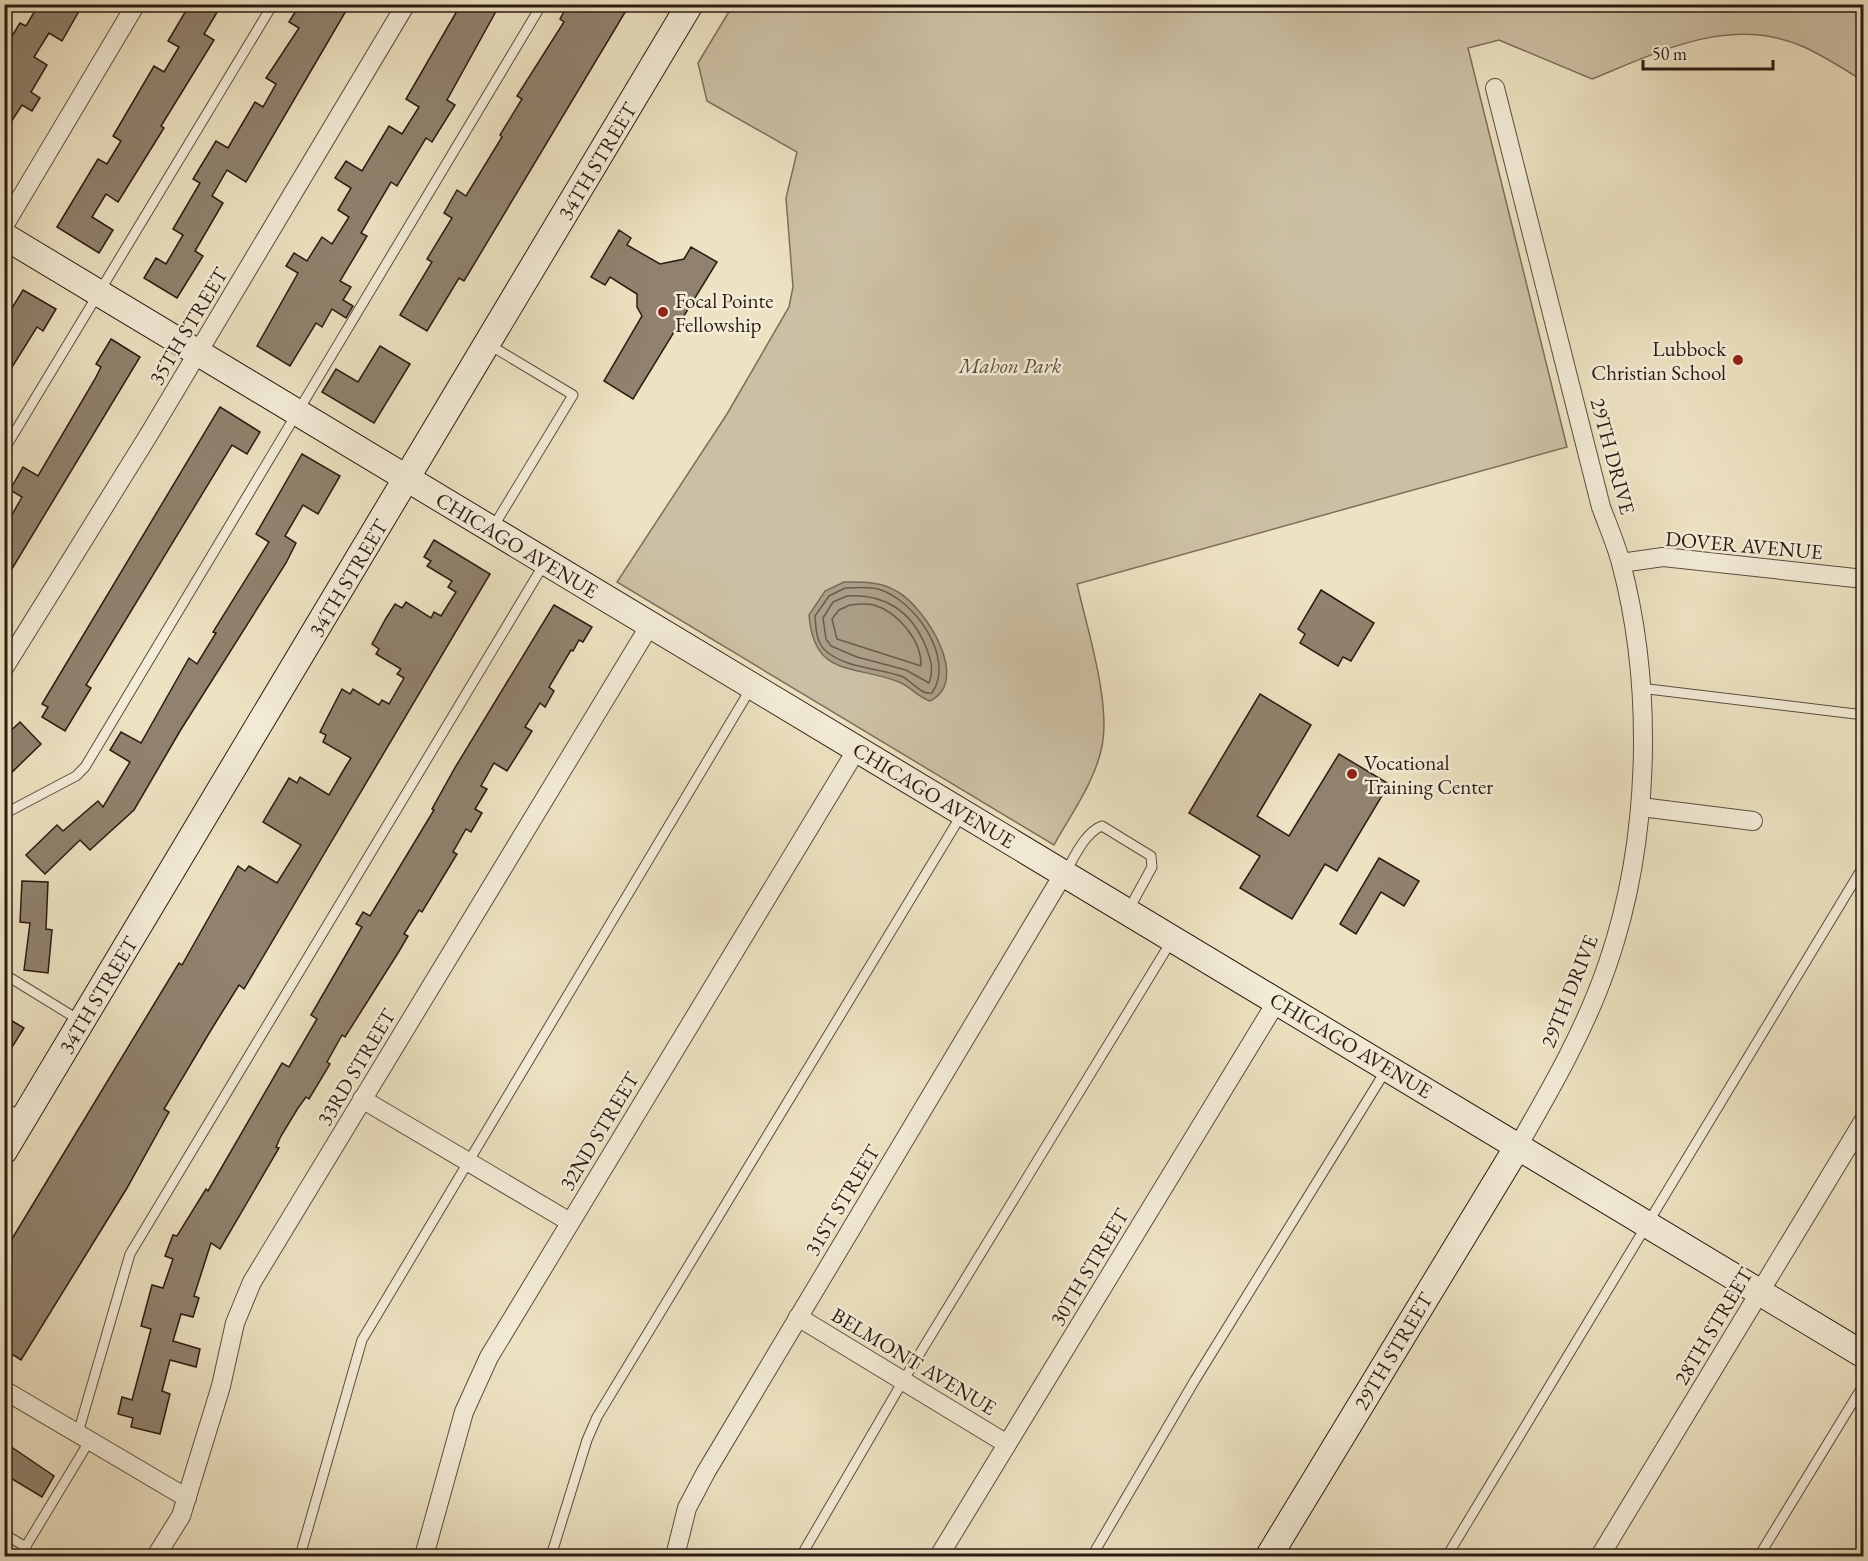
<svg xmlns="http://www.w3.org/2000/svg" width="1868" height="1561" font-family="'EB Garamond',serif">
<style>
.green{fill:#ccc0a4;stroke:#7c6e5b;stroke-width:1.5}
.water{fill:#ab9e86;stroke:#786a58;stroke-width:1.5}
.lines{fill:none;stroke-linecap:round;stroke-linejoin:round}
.shore{stroke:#6b5c4c;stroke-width:1.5}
.building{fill:#90826e;stroke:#2b1b12;stroke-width:1.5}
.lane-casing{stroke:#5c4d3e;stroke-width:11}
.street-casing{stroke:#5c4d3e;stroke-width:20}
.secondary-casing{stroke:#2b1b12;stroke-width:28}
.lane{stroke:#f3ecd7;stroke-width:9}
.street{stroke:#f3ecd7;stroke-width:18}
.secondary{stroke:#f3ecd7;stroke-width:26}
.poi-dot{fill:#8f2418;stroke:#f3ecd7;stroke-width:2}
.labels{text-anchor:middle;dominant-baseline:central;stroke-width:5;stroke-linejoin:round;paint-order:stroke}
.street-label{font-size:21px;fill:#2b1b12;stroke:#f3ecd7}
.poi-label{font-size:21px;fill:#2b1b12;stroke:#f3ecd7;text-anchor:start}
.park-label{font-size:21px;font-style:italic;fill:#5b4d3e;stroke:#f3ecd7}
</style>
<rect width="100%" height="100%" fill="#ede2c2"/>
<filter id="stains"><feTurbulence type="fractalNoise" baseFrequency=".00333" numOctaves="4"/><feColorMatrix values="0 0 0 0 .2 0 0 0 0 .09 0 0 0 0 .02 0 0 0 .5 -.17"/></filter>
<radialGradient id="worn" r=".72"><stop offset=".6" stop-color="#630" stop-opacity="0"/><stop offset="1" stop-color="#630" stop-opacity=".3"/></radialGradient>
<path class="green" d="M733 5H1863V81C1844 69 1824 56 1804 47 1731 14 1659 52 1592 79L1499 40 1468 48 1567 447 1077 584C1087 628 1111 703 1102 746 1095 782 1071 814 1054 845L617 582 727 414 789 307 793 287 786 198 797 152 707 101 698 63Z"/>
<path class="water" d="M844 582C863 582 881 581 898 592 925 608 972 680 930 701 918 697 911 687 899 682 853 664 814 678 809 615L825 591Z"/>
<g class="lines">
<g class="shore">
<path d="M845 588C856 588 868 586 878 589 914 599 956 658 932 693 922 696 911 680 901 676 878 668 845 668 826 651 816 643 816 628 815 616L829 596Z"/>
<path d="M847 596C885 593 912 612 926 647 931 660 934 670 929 683L906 670 857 657 831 646 826 639 823 618 833 602Z"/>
<path d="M850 605C858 604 866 603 874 605 898 612 922 641 921 666L837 639 832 619 839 610Z"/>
</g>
</g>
<g class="building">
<polygon points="39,4 83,4 62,41 49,33 34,57 47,65 31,92 40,98 32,111 22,105 4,133 4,86 12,74 4,69 4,49 20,23 26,26"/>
<polygon points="190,4 222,4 204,34 214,40 161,126 164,128 118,202 106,194 92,217 113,230 99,253 57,227 98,159 107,164 121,141 113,136 154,66 164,72 179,47 168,41"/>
<polygon points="300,4 350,4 246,182 227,170 212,196 223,203 195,251 203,256 177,298 144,278 156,258 166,264 183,235 173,229 200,183 193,179 216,141 228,148 255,102 263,107 276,84 266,78 299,28 289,22"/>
<polygon points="461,4 500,4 447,100 455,105 432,142 426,138 397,186 391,182 361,233 367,236 340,281 351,287 343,300 353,306 346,318 332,309 322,327 316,323 290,366 257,346 298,273 286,266 294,253 307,261 322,237 332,244 349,217 338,210 351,188 335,178 346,161 362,171 389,126 402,134 419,107 406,99"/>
<polygon points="568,4 630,4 464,281 459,278 427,331 400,315 432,262 427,259 452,218 444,213 457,190 466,196 502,137 500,135 522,99 517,96 564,22 560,19"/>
<polygon points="619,230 631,238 627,245 660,264 684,259 691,247 717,262 633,399 604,381 642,316 637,307 637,294 610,277 605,285 591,277"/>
<polygon points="23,290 56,309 43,331 37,327 4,380 4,321"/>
<polygon points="111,339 140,357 4,582 4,529 22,497 10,490 23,467 38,476 95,379 101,367 96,364"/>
<polygon points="380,346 410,364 374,423 322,392 336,369 358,382"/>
<polygon points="220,407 260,432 247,454 232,445 86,685 91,688 65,731 42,717 48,707 42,704"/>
<polygon points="302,454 340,476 318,514 303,505 285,536 296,543 286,563 180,731 134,810 90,850 80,840 45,874 26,855 57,825 63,831 98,801 103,807 130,762 110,750 121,732 141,743 189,658 197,664 216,633 213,632 269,542 256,534"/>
<polygon points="434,540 490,574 244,989 239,985 211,1030 164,1109 169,1112 127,1188 21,1360 4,1349 4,1252 179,963 182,965 238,866 245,871 249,866 277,883 301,845 263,822 289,778 297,783 300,777 329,795 346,766 351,758 323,742 326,735 320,732 342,689 350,694 353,689 379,705 382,700 389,704 404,678 397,674 401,669 376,654 379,649 372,644 385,620 395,604 402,608 406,602 431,618 434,612 441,616 456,592 448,587 452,581 427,566 431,561 424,557"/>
<polygon points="1321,590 1374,623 1351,661 1343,657 1338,666 1300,643 1305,634 1298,629"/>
<polygon points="554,605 592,627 583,642 579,640 573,651 571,650 549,687 554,691 545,707 540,703 525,727 532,731 507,771 494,763 481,786 487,789 475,809 482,813 471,832 466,829 453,852 457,854 422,912 419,910 404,934 408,936 398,953 345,1037 342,1035 327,1062 330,1064 309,1099 306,1097 298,1108 281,1136 276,1147 279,1148 220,1249 211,1243 194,1296 199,1298 193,1317 181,1314 173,1341 200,1349 196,1367 170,1360 162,1391 170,1394 160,1434 131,1427 133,1418 118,1414 122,1397 132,1400 151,1329 141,1326 152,1285 163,1288 173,1259 165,1256 173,1235 177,1236 206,1189 208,1191 282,1063 289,1067 317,1019 311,1015 362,927 356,924 363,912 370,916 434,810 432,809 456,766"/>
<polygon points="1260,694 1311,725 1257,816 1289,836 1339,754 1389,784 1337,871 1325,864 1292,919 1240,888 1260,856 1189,813"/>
<polygon points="20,722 41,744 4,780 4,737"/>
<polygon points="1379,858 1419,881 1404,906 1381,892 1356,934 1340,924"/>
<polygon points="22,881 48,882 46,929 52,930 48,973 24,970 30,923 20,922"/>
<polygon points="4,1016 24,1028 4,1060"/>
<polygon points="10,1446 54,1476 42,1497 4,1474 4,1454"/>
</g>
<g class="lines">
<g class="lane-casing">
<g id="lane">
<polyline points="488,344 573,395 492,529"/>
<polyline points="4,450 273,4"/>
<polyline points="1640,688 1864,715"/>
<polyline points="4,814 76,776 85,767 542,4"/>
<path d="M1065 873C1074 858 1085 832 1102 826L1151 856 1152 867 1129 909"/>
<polyline points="4,974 79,1020"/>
<polyline points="78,1433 130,1254 544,564"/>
<polyline points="4,1534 26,1547"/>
<polyline points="20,1556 90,1440"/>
<polyline points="300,1556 362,1340 751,688"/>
<polyline points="551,1556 587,1440 597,1417 962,814"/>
<polyline points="801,1556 903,1381 1172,940"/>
<polyline points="1092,1556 1195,1380 1386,1070"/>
<polyline points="1447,1556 1864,865"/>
<polyline points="1759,1556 1864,1384"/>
</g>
</g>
<g class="street-casing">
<g id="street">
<path d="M1495 88 1601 507C1608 526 1616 544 1621 563 1654 688 1650 841 1608 963 1586 1028 1552 1087 1518 1146"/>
<polyline points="4,226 136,4"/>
<polyline points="1621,563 1663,557 1864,579"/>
<polyline points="4,668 148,436 406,4"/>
<polyline points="1641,807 1753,821"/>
<polyline points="362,1099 570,1222"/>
<polyline points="4,1112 22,1122"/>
<polyline points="798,1317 1007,1444"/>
<polyline points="4,1390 187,1498"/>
<polyline points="156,1556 181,1516 221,1386 235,1323 252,1282 650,625"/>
<polyline points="424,1556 464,1412 489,1357 857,749"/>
<polyline points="675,1556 687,1508 706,1472 1064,873"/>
<polyline points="939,1556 1277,1001"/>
<polyline points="1600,1556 1864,1120"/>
</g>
</g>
<g class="secondary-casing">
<g id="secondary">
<polyline points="4,236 1864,1355"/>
<polyline points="4,1151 690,4"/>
<polyline points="1269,1556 1518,1146"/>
</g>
</g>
<use href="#lane" class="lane"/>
<use href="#street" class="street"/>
<use href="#secondary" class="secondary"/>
</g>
<g class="poi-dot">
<circle cx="663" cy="312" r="6"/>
<circle cx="1738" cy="360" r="6"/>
<circle cx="1352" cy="774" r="6"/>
</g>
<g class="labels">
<g class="street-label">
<text transform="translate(597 161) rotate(-59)">34TH STREET</text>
<text transform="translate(188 326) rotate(-59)">35TH STREET</text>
<text transform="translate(1613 456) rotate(75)">29TH DRIVE</text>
<text transform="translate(517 545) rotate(31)">CHICAGO AVENUE</text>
<text transform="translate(1744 545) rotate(5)">DOVER AVENUE</text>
<text transform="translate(348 578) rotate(-59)">34TH STREET</text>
<text transform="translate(934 795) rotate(31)">CHICAGO AVENUE</text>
<text transform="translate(1569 991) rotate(-68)">29TH DRIVE</text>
<text transform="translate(98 995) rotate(-59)">34TH STREET</text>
<text transform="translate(1351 1045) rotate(31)">CHICAGO AVENUE</text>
<text transform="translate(356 1067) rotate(-59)">33RD STREET</text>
<text transform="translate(599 1131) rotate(-59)">32ND STREET</text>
<text transform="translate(842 1200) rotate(-59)">31ST STREET</text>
<text transform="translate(1089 1267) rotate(-59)">30TH STREET</text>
<text transform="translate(1713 1326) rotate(-59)">28TH STREET</text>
<text transform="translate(1393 1351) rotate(-59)">29TH STREET</text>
<text transform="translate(914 1361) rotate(31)">BELMONT AVENUE</text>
</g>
<g class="poi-label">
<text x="675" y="300">Focal Pointe<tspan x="675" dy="24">Fellowship</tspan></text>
<text x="1726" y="348" text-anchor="end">Lubbock<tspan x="1726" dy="24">Christian School</tspan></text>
<text x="1364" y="762">Vocational<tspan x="1364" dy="24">Training Center</tspan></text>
</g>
<g class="park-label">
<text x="1010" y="365">Mahon Park</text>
</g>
</g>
<rect width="1868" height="1561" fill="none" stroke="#ede2c2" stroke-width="24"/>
<rect x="6" y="6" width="1856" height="1549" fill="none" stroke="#2b1b12" stroke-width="3"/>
<rect x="12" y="12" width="1844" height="1537" fill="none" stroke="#2b1b12" stroke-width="1.5"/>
<path d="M1643 60v9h130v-9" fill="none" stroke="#2b1b12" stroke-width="3"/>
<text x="1652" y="60" font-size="18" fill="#2b1b12" stroke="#f3ecd7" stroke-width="4.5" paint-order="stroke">50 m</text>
<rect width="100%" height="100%" filter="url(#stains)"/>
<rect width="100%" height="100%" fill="url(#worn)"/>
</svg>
